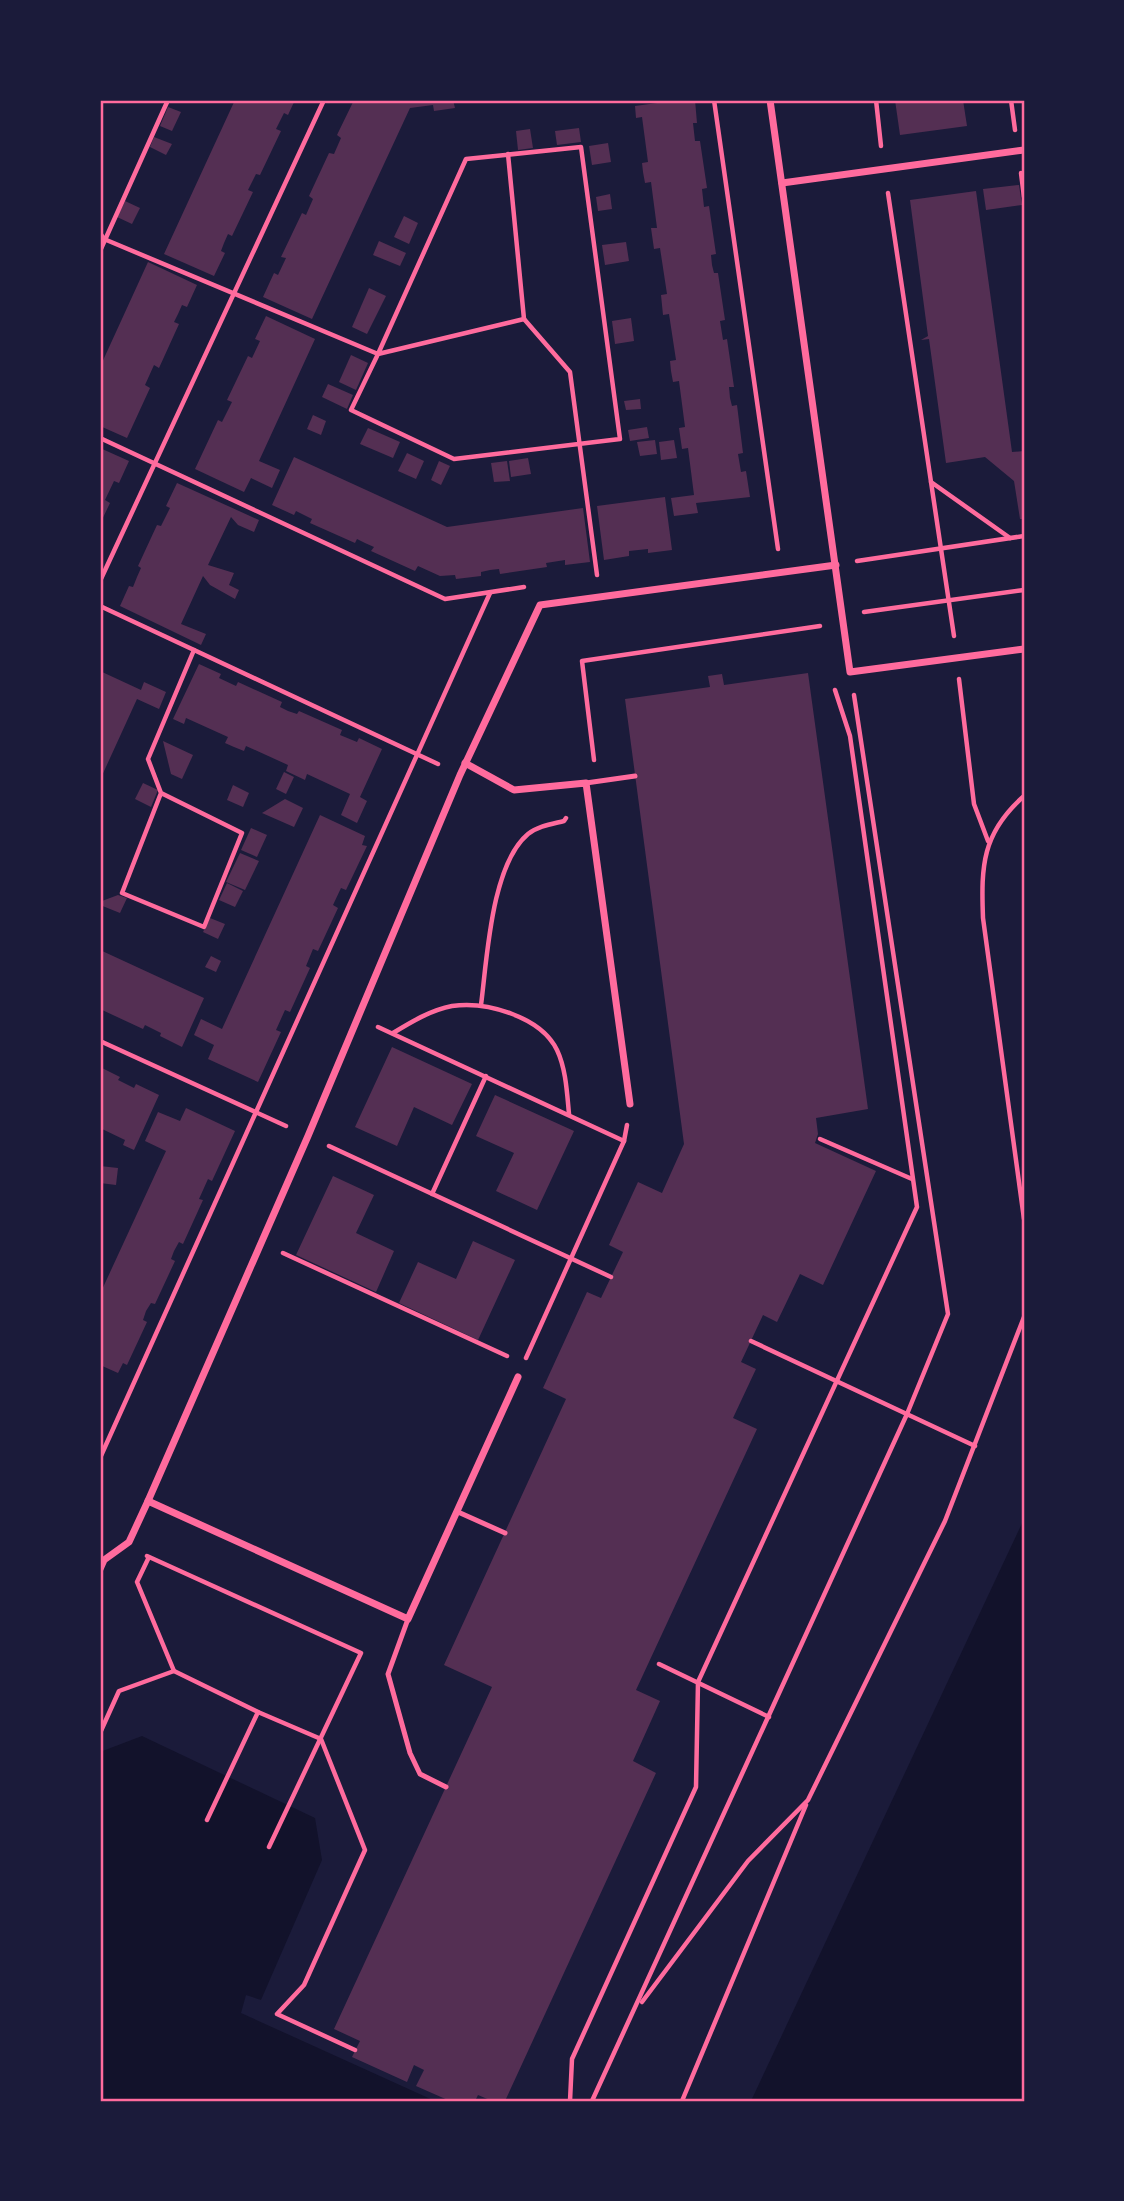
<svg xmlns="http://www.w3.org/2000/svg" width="1124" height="2201" font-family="'IBM Plex Sans',sans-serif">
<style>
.water{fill:#12122b}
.building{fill:#542f53}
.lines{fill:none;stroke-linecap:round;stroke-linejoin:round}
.path{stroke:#ff6b9d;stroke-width:4.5}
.service{stroke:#ff6b9d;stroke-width:5}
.minor{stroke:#ff6b9d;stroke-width:7}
.neatline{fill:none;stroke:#ff6b9d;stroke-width:2.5}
</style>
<rect width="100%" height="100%" fill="#1b1b3a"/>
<g class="water">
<polygon points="1024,1519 1024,2101 751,2101"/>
<polygon points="142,1736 315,1818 322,1860 261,2000 246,1995 241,2013 435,2101 207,2101 201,2099 100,2101 100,1752"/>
</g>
<g class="building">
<polygon points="235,100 295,100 288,115 284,113 276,129 281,131 260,175 256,174 248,190 253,192 232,236 228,234 224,243 221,251 225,253 214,276 164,254"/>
<polygon points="354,100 453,100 455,108 434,111 433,105 410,108 312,319 263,297 274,273 278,275 286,258 281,257 302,213 306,215 313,199 309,196 329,153 334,154 341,138 337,135"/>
<polygon points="679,100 695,100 697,123 693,123 695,141 700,141 707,188 702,189 704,207 709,206 716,254 711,255 712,265 714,273 718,273 725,320 720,321 723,340 727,339 734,387 729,387 730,398 732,406 737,405 743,453 738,454 741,472 746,471 750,497 696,503 698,513 674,516 671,498 694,495 688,448 682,449 679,428 685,427 679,381 673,382 671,371 670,361 676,360 669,314 663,315 661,295 667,294 660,248 654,249 651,228 657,228 651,182 645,183 643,172 642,163 648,162 642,117 636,118 635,106"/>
<polygon points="895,100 963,100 967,126 900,135"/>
<polygon points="168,107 181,112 172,131 160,126"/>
<polygon points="579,128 581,142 557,145 555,131"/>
<polygon points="530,129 533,148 518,150 516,131"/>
<polygon points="154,137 172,144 166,155 150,147"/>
<polygon points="608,143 611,162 592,165 589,146"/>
<polygon points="1019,185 1022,205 986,210 983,189"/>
<polygon points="976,191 1012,452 1024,451 1024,519 1020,519 1014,481 985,457 946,463 929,339 921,340 928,336 910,200"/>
<polygon points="610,194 612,209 598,211 596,197"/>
<polygon points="125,201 140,208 132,224 117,217"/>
<polygon points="404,216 418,223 409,244 394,237"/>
<polygon points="379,241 406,253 400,266 373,255"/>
<polygon points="626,242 629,261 605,265 602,245"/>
<polygon points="148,262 197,285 187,307 182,305 178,314 174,322 179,324 159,368 154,365 145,385 150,388 127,438 100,426 100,367"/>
<polygon points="369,288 386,296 367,334 352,327"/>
<polygon points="266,316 315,339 259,461 280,470 272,488 251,478 244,492 195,469 218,420 222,422 232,402 227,400 248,356 252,358 260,341 255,339"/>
<polygon points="631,318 634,341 615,344 612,321"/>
<polygon points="351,355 368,363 356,390 339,382"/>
<polygon points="328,384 353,395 347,409 322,397"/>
<polygon points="640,399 641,409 626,410 624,401"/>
<polygon points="313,415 326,421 321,435 307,429"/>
<polygon points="647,427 649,438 630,441 628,430"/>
<polygon points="368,428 400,442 393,458 360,444"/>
<polygon points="655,440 657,454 640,456 637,442"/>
<polygon points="674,440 677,458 661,460 659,442"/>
<polygon points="100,448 129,461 119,483 114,481 105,500 110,503 100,524"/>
<polygon points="407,453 424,461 416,479 398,471"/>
<polygon points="294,457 447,527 583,508 590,562 565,565 565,560 546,563 547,567 500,574 499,569 490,570 481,572 481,576 456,579 455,575 440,576 418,566 415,571 371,551 374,547 365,543 357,539 355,543 310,523 312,519 296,511 294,515 272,505"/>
<polygon points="528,458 531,474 511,477 509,461"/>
<polygon points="439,461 450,466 441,485 431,480"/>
<polygon points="507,461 510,481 494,482 491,463"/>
<polygon points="177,483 259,520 254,532 238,525 231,517 208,565 234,573 229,585 239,590 235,599 210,585 203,576 181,624 206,634 201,645 120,606 129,586 133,587 137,577 141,568 138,566 157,525 161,526 170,508 166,506"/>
<polygon points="665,497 672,550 648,553 648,549 629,551 629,556 604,560 597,506"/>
<polygon points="199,664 221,674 219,678 236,686 238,682 282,702 280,707 288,711 297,714 299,711 342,730 340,735 357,742 359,738 382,749 360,797 367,801 357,823 341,815 350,794 307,774 305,780 286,771 288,765 246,746 244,751 234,747 225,743 228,737 186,718 184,724 173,719"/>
<polygon points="100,671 141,690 144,682 166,692 159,709 137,699 100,780"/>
<polygon points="808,673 868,1109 816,1118 818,1134 815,1143 876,1171 823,1285 800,1274 777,1322 763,1315 741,1362 756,1369 733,1418 757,1429 636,1690 660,1701 633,1761 656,1773 505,2101 492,2101 478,2095 475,2101 450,2101 416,2086 424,2070 414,2065 407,2082 352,2057 360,2041 334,2029 492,1687 444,1665 566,1399 543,1388 587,1292 601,1298 623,1252 609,1245 638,1182 662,1193 684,1144 625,699 710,687 708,676 722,674 724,685"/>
<polygon points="163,741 193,755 182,779 171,774"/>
<polygon points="284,772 294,777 286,794 276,789"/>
<polygon points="143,783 158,790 151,807 135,799"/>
<polygon points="233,785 249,793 243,807 227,800"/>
<polygon points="285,799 303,808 294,827 262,813"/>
<polygon points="320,815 365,836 362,845 367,846 346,890 341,888 333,905 338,908 318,951 313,949 306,966 310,968 290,1012 285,1010 276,1030 281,1032 258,1082 208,1059 214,1045 194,1035 201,1019 222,1029"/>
<polygon points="251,828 267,835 257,857 241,850"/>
<polygon points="240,853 259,861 245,890 226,882"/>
<polygon points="227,883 243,891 235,907 219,900"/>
<polygon points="118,895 127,898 120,913 100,905 102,901"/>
<polygon points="210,918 225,924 218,939 203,932"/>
<polygon points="100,950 204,998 182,1047 160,1036 161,1033 145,1025 143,1029 100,1009"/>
<polygon points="211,956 221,961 216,972 205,967"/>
<polygon points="392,1047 472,1084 452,1125 414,1107 397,1146 355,1127"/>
<polygon points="100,1067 120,1077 118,1080 134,1088 136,1084 159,1095 134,1150 123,1145 125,1140 100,1128"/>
<polygon points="495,1095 574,1131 537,1210 496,1191 514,1153 476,1136"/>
<polygon points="186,1108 235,1131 212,1181 208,1179 199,1199 203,1200 183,1244 179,1242 174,1251 171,1259 175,1261 155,1304 151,1303 146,1311 143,1320 147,1322 127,1365 123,1363 118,1373 100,1365 100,1294 166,1151 145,1141 158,1112 180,1121"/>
<polygon points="100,1166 118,1168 116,1185 100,1183"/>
<polygon points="333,1176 374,1195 356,1233 394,1251 376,1292 296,1255"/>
<polygon points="473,1241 515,1260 478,1340 399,1303 418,1262 456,1279"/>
</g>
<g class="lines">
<g class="path">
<polyline points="714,100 778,549"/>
<polyline points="876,100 881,146"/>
<polyline points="1011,100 1015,130"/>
<polyline points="1021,173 1024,197"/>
<polyline points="888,193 931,482"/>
<polyline points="100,233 104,239 378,354 466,159 581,147 620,439 454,459 351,410 378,354 524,319 508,154"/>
<polyline points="100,251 168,100"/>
<polyline points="524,319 570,372 597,575"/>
<polyline points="100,438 445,599 524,587"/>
<polyline points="857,561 1024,536"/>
<polyline points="100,581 324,100"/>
<polyline points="100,606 438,764"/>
<polyline points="864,612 1024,590"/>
<polyline points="954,636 931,482 1010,538"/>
<polyline points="959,679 974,804 988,841"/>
<polyline points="594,760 582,661 820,626"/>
<polyline points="161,793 122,893 204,927 242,833 161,793 148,759 194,650"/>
<path d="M1024 796C982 833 981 866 983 918L1024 1219"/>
<path d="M481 1005C487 960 491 865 528 834 538 826 552 824 564 821L566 818"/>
<polyline points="378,1027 624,1141"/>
<path d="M393 1033C411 1022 431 1010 452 1006 487 1001 541 1017 557 1050 566 1069 567 1093 569 1114"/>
<polyline points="100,1041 286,1126"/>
<polyline points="820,1139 912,1179"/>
<polyline points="329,1146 611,1277"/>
<polyline points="432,1194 486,1076"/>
<polyline points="283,1253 507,1356"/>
<polyline points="751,1341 975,1446"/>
<polyline points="526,1358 624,1141 627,1125"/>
<polyline points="100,1458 490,593"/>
<polyline points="147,1556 361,1653 269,1847"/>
<polyline points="148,1559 137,1582 174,1671 258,1712 207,1820"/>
<polyline points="659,1664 769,1717"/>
<polyline points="258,1712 321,1739 365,1850 304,1985 277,2014 355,2050"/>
<polyline points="100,1733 119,1691 174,1671"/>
<polyline points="642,2002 748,1861 808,1800 945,1521 1024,1317"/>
<polyline points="570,2101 572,2059 696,1787 698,1682 917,1207 850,736 835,690"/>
<polyline points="592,2101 907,1414 948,1314 854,695"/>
<polyline points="682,2101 806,1805"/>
</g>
<g class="service">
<polyline points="586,783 635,776"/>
<polyline points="458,1512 505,1533"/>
<polyline points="408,1619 388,1674 410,1753 420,1774 446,1787"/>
</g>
<g class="minor">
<polyline points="770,100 850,672 1024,649"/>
<polyline points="782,183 1024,150"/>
<polyline points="465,763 514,790 586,783 630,1104"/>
<polyline points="148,1501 408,1619 518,1377"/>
<polyline points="100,1569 104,1560 129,1542 148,1501 308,1136 460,775 540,605 836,565"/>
</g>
</g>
<rect width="1124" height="2201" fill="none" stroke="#1b1b3a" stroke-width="203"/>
<rect x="102" y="102" width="921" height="1998" class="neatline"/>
</svg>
